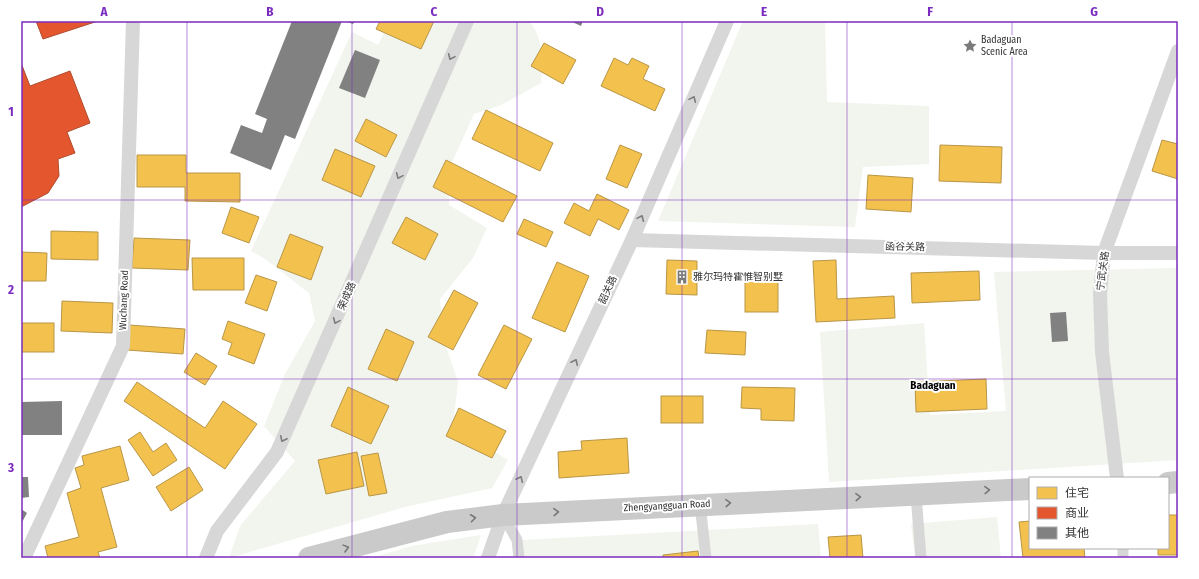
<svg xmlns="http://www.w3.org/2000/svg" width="1199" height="579" font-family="'Fira Sans Condensed','Noto Sans SC',sans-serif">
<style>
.green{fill:#f1f5ed}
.homes{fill:#f2c14e;stroke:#b99646}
.shops{fill:#e4572e;stroke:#af4c30}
.building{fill:#818181}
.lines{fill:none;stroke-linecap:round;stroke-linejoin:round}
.pedestrian{stroke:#d7d7d7;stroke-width:11}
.minor{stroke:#d7d7d7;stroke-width:14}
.primary{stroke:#cacaca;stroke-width:22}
.oneway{stroke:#7d7d7d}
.oneway2{stroke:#777}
.grid{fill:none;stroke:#7b2cbf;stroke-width:1;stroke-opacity:0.55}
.labels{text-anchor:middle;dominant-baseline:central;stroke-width:4;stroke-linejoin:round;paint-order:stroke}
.poi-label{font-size:10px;fill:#333;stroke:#fff;text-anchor:start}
.street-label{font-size:10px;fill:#333;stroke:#fff}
.neighbourhood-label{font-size:11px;font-weight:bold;fill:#000;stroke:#fff}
.neatline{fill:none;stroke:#7b2cbf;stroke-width:1.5}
.grid-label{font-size:13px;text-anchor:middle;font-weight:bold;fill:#7b2cbf}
</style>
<rect width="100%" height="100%" fill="#fff"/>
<g class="green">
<path d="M390 21H529C544 38 542 62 541 83L501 105 474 114 449 169V205L487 228 473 258 440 299 444 341 458 382 453 426 508 460 492 488 405 507 229 558 240 526 295 461 264 426 285 374 315 321 309 293C289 279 273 262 251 251L352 32 378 45Z"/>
<polygon points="743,21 825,21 827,102 929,106 929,164 863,167 855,227 658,221"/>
<polygon points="1178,268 1178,460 829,482 820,332 924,323 930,415 1006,411 994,272"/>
<polygon points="997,517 1001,558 915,558 911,524"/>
<polygon points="818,524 821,558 515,558 522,540"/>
<polygon points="481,535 473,558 371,558 412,546"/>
</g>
<g class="homes">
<polygon points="380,21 434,21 421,49 376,29"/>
<polygon points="544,43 576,60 563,84 531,66"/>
<polygon points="614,58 628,65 632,58 649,66 643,79 665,89 655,111 601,86"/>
<polygon points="486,110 553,143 540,171 472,139"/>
<polygon points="366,119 397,135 386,157 355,141"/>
<polygon points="1162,140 1178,144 1178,179 1152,171"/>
<polygon points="620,145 642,154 627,188 606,179"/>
<polygon points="940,145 1002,147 1001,183 939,181"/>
<polygon points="335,149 375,166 361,197 322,180"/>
<polygon points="137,155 186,155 186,173 240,173 240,202 185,201 185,187 137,187"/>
<polygon points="446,160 517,196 503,222 433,187"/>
<polygon points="868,175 913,178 911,212 866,209"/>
<polygon points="597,194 629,210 619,230 598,219 590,236 564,223 574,203 589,211"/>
<polygon points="231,207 259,217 249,243 222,233"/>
<polygon points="406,217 438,234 425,260 392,243"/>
<polygon points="524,219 553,232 546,247 517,234"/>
<polygon points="51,231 98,232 98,260 51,259"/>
<polygon points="290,234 323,247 311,280 277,267"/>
<polygon points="134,238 190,240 188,270 132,268"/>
<polygon points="21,252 47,253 46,281 21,281"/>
<polygon points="192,258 244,258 244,290 193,290"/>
<polygon points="667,260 697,261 697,295 666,294"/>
<polygon points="836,260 837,299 894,296 895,318 816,322 813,261"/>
<polygon points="557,262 589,276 565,332 532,318"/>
<polygon points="979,271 980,300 912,303 911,273"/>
<polygon points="256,275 277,282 267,311 245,303"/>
<rect x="745" y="281" width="33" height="31"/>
<polygon points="454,290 478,303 453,350 428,337"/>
<polygon points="62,301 113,303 112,333 61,331"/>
<polygon points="228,321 265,334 254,364 228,354 232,343 222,339"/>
<rect x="21" y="323" width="33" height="29"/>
<polygon points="129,325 185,329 183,354 127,350"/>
<polygon points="504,325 532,339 506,389 478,375"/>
<polygon points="386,329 414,342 397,381 368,369"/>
<polygon points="707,330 746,332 745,355 705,353"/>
<polygon points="196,353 217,366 205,385 184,372"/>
<polygon points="986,379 987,409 916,412 915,382"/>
<polygon points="137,382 205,428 223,401 257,424 225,469 124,401"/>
<polygon points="348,387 389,406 371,444 331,426"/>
<polygon points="742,387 795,388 794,421 761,420 761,409 741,408"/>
<rect x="661" y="396" width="42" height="27"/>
<polygon points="459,408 506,431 492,458 446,436"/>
<polygon points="140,432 153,452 166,443 177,460 153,476 128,440"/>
<polygon points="627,438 629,473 559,478 558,452 582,450 581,441"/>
<polygon points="120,446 129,480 101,488 117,547 98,552 100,558 48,558 45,546 79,537 67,493 81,488 75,468 84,465 82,456"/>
<polygon points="357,452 364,486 326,494 318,460"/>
<polygon points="378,453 387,493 369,496 361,456"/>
<polygon points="189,467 203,490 171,511 156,487"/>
<polygon points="1168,515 1178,515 1178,555 1158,555 1158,548 1168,548"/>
<polygon points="1030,521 1030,548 1084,548 1085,558 1023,558 1019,522"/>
<polygon points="861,535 863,558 830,558 828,537"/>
<polygon points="698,551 699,558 663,558 663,555"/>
</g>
<g class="shops">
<polygon points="36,21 98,21 43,39"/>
<polygon points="21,63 30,86 70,71 90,123 67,132 75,153 58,159 59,176 48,193 21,207"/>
</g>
<g class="building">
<polygon points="292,21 342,21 295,139 285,135 271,170 230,153 241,125 262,133 267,119 255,114"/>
<polygon points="345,21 355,21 353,24"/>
<polygon points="570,21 583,21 581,26"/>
<polygon points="355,50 380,60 365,98 339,88"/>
<polygon points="1066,312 1068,341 1052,342 1050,313"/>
<polygon points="62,401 62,435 21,435 21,402"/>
<polygon points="21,477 28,477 29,497 21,498"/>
<polygon points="21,509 27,513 21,524"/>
</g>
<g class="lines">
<g class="pedestrian">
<polyline points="916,495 921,558"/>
<polyline points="700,504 706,558"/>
<polyline points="503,515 517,540 519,558"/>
<polyline points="1123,548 1123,558"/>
</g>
<g class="minor">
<polyline points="632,240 1104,253 1178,253"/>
<polyline points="1117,478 1102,352 1100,294 1104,253 1178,51"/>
<polyline points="24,558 123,346 133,21"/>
<polyline points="206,558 217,531 277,452 467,21"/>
<polyline points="488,558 503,515 632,240 727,21"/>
</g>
<g class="primary">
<polyline points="1168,483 1178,482"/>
<polyline points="309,558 447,522 503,515 1030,489"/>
</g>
</g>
<defs><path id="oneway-chevron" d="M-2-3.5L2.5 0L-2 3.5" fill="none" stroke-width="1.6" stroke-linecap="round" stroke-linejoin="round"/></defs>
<g class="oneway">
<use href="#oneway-chevron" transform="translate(451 57) rotate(114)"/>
<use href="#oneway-chevron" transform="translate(693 99) rotate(-66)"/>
<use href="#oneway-chevron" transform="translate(399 176) rotate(114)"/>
<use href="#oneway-chevron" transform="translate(641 218) rotate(-66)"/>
<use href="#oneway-chevron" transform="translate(336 321) rotate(114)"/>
<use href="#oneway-chevron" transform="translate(575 362) rotate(-65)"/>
<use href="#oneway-chevron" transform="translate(283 439) rotate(115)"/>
<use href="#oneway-chevron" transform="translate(520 479) rotate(-65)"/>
</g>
<g class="oneway2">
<use href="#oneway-chevron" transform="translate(987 490) rotate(-2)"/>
<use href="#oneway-chevron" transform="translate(858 497) rotate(-3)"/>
<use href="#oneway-chevron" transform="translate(728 503) rotate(-3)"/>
<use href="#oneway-chevron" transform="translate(556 512) rotate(-3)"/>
<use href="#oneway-chevron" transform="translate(473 518) rotate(-7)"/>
<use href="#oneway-chevron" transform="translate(346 548) rotate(-15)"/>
</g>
<path class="grid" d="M187 21V558M352 21V558M517 21V558M682 21V558M847 21V558M1012 21V558M21 200H1178M21 379H1178"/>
<defs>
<g id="sight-bare" transform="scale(1.08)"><path d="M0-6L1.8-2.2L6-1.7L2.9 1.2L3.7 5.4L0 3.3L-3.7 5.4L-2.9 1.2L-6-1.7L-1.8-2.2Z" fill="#7a7a7a" stroke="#fff" stroke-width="2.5" paint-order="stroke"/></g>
<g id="building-bare" transform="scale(1.08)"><path d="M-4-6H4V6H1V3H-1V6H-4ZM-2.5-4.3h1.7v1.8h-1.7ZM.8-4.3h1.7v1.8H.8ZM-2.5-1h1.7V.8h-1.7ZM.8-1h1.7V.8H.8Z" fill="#7a7a7a" stroke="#fff" stroke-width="2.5" paint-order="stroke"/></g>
</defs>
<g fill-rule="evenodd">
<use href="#sight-bare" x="970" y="46"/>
<use href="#building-bare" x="682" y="277"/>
</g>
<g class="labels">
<g class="poi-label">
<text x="981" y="40">Badaguan<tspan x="981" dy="12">Scenic Area</tspan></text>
<text x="693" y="277">雅尔玛特霍惟智别墅</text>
</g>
<g class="street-label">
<text transform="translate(905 247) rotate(1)">函谷关路</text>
<text transform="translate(1103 271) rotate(-82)">宁武关路</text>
<text transform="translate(608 290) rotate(-65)">韶关路</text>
<text transform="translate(347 296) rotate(-66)">荣成路</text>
<text transform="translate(124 300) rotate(-88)">Wuchang Road</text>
<text transform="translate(667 506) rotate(-3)">Zhengyangguan Road</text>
</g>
<g class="neighbourhood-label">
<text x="933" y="385">Badaguan</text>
</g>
</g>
<rect width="1199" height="579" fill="none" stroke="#ffffff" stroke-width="44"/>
<rect x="1029" y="477" width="140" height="72" fill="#ffffff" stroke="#adadad"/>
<rect x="1037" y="487" width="20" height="12" fill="#f2c14e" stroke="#adadad"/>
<text x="1065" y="497" font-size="12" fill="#333333">住宅</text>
<rect x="1037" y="507" width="20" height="12" fill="#e4572e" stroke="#adadad"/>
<text x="1065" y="517" font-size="12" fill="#333333">商业</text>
<rect x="1037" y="527" width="20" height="12" fill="#818181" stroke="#adadad"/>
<text x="1065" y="537" font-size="12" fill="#333333">其他</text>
<rect x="22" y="22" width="1155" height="535" class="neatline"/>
<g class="grid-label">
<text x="104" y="16">A</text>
<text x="270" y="16">B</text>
<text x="434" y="16">C</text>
<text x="600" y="16">D</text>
<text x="764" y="16">E</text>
<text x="930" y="16">F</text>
<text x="1094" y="16">G</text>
<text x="11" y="116">1</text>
<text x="11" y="294">2</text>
<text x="11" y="472">3</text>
</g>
</svg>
